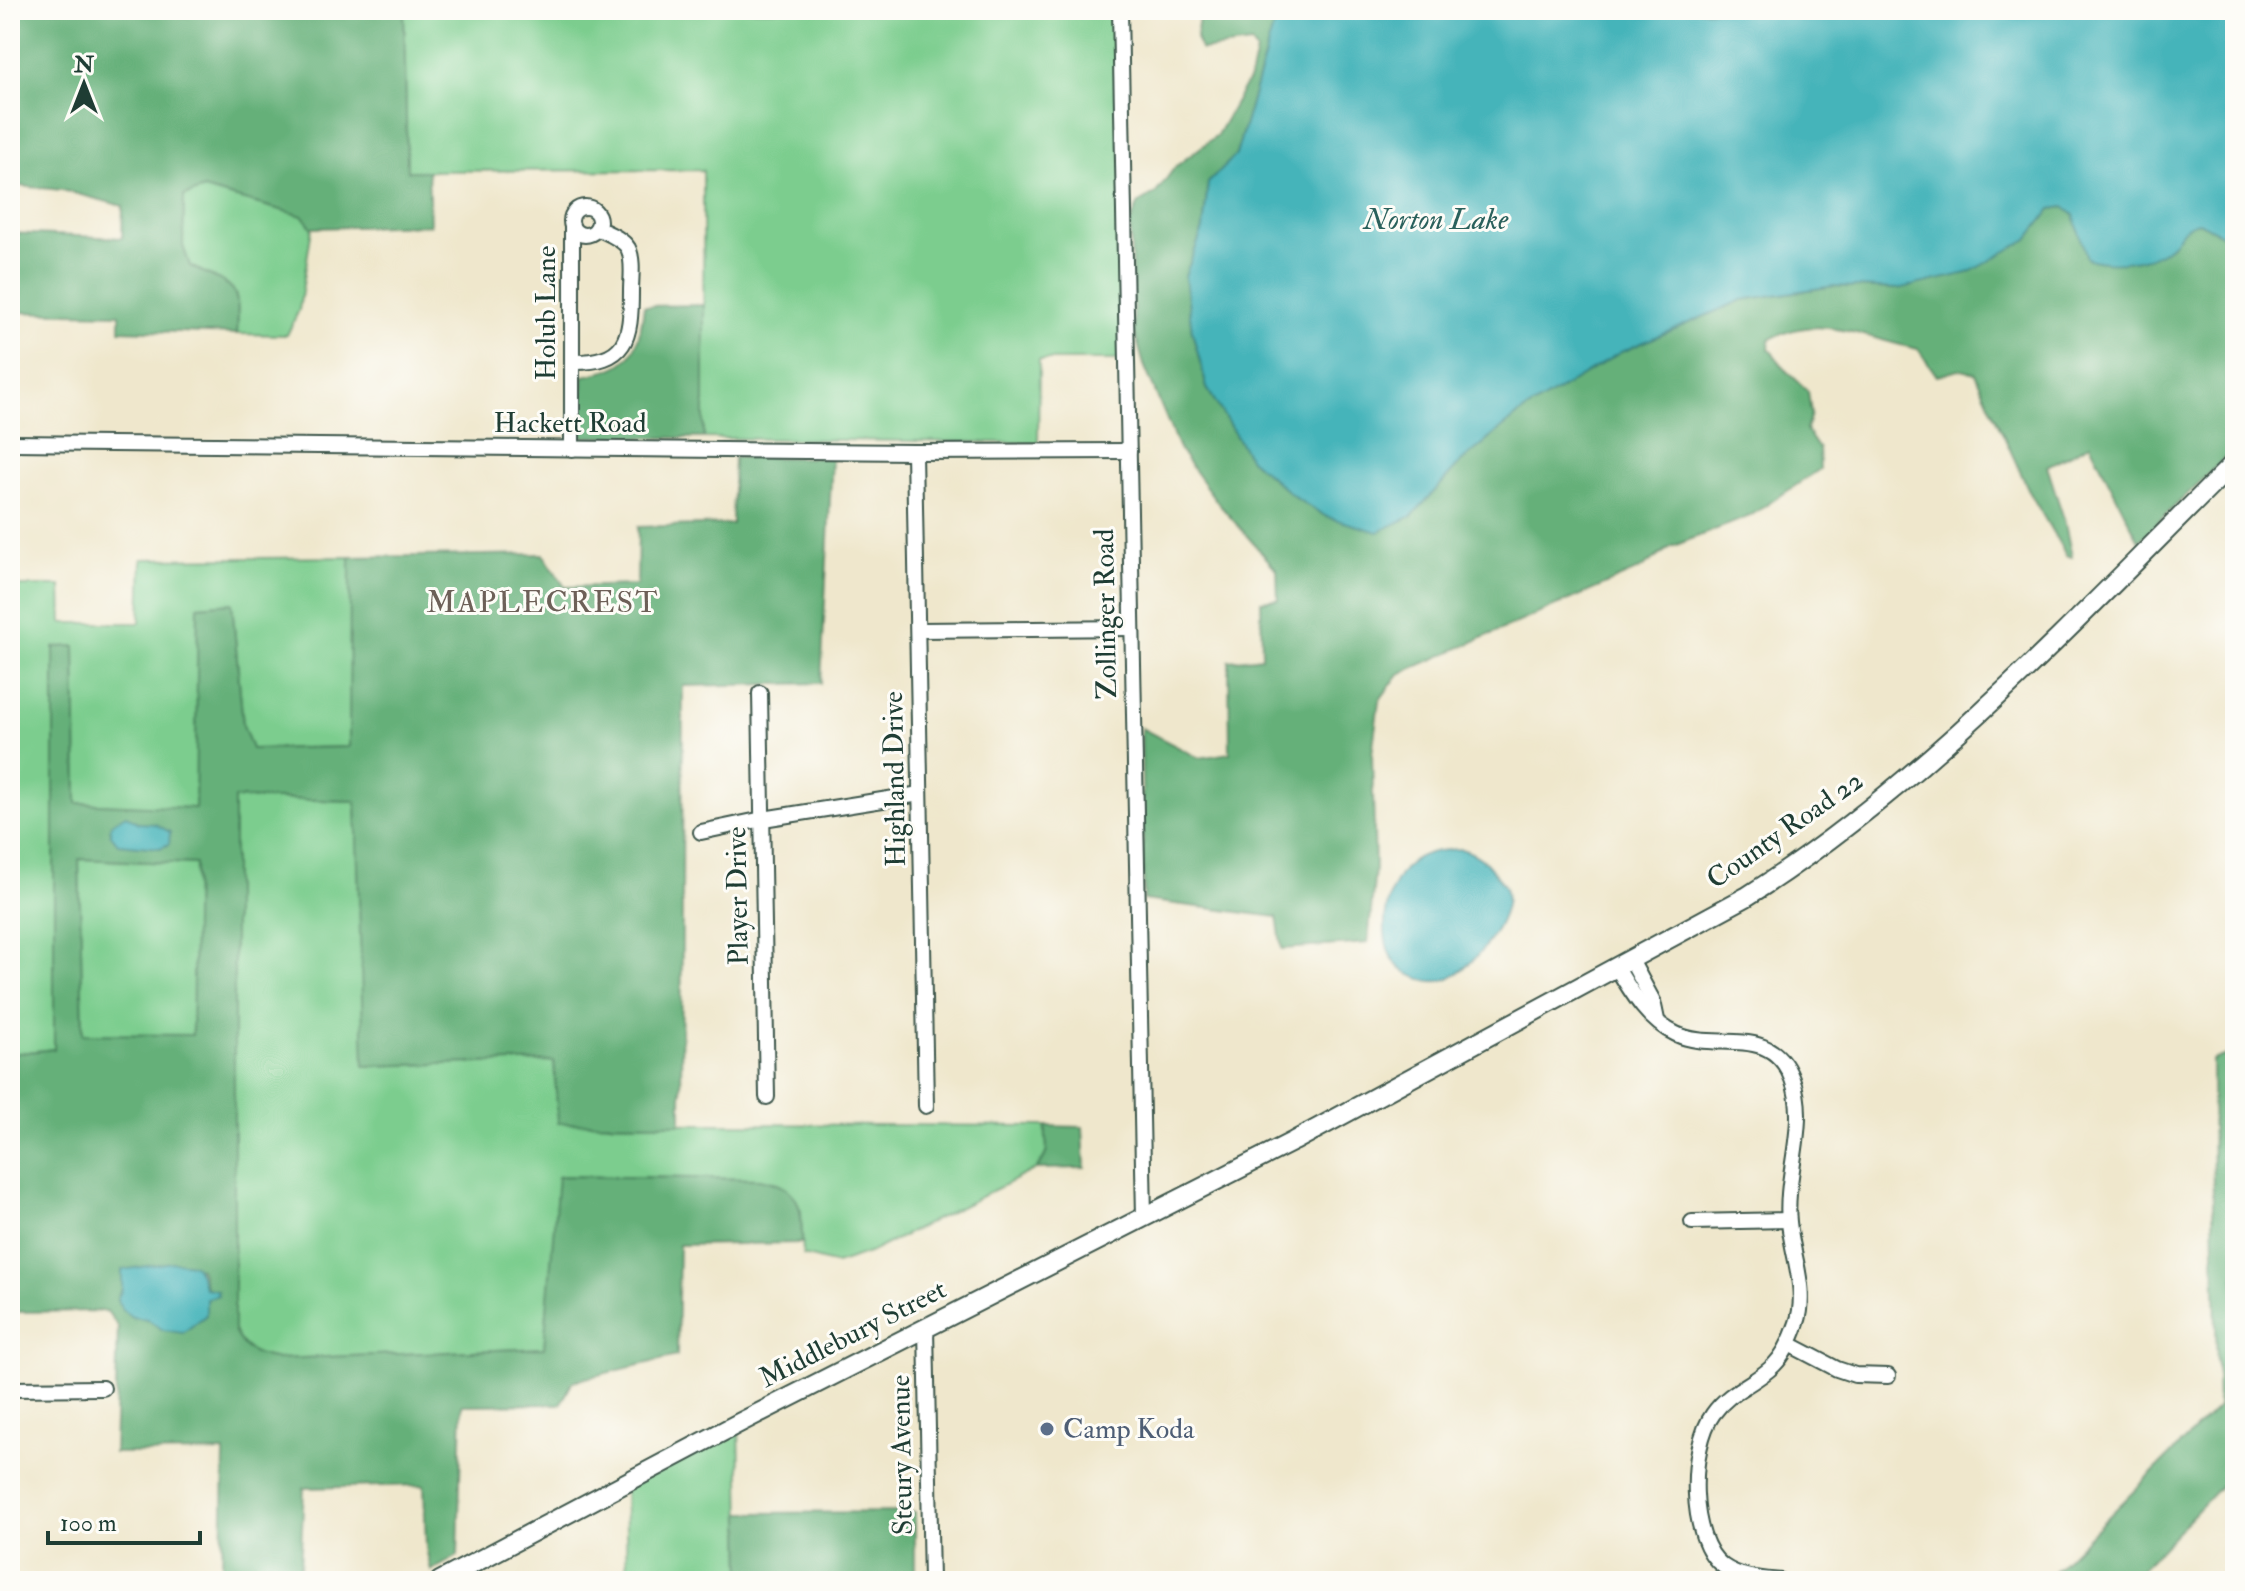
<svg xmlns="http://www.w3.org/2000/svg" width="2245" height="1591" font-family="'IM FELL Double Pica',serif">
<style>
.green{fill:#7ccd8e;stroke:#4e8561;stroke-width:2}
.forest{fill:#65b079;stroke:#427656;stroke-width:2;fill-rule:evenodd}
.water{fill:#44b4ba;stroke:#327877;stroke-width:2}
.lines{fill:none;stroke-linecap:round;stroke-linejoin:round}
.minor-casing{stroke:#3e564b;stroke-width:18}
.major-casing{stroke:#3e564b;stroke-width:22}
.minor{stroke:#fff;stroke-width:14}
.major{stroke:#fff;stroke-width:18}
.service-dot{fill:#5c6f8a;stroke:#fdfcf7;stroke-width:3}
.labels{text-anchor:middle;dominant-baseline:central;stroke-width:6;stroke-linejoin:round;paint-order:stroke}
.street-label{font-size:28px;fill:#1f3d34;stroke:#fdfcf7}
.service-label{font-size:28px;fill:#4e5e75;stroke:#fdfcf7;text-anchor:start}
.water-label{font-size:30px;font-style:italic;fill:#2a615c;stroke:#fdfcf7}
.neighbourhood-label{font-size:30px;letter-spacing:2px;fill:#6d6058;stroke:#fdfcf7}
</style>
<rect width="100%" height="100%" fill="#fdfcf7"/>
<filter id="ink" filterUnits="userSpaceOnUse"><feTurbulence type="fractalNoise" baseFrequency=".0125" numOctaves="2"/><feDisplacementMap in="SourceGraphic" scale="16" xChannelSelector="R" yChannelSelector="G"/><feConvolveMatrix kernelMatrix="1 2 1 2 8 2 1 2 1" color-interpolation-filters="sRGB"/></filter>
<filter id="wash" filterUnits="userSpaceOnUse"><feTurbulence type="fractalNoise" baseFrequency=".006" numOctaves="4" result="noise"/><feDisplacementMap in="SourceGraphic" scale="32" xChannelSelector="R" yChannelSelector="G"/><feGaussianBlur stdDeviation="1.8" result="paint"/><feColorMatrix in="noise" values="0 0 0 0 0 0 0 0 0 0 0 0 0 0 0 0 0 1.4 0 .05"/><feComposite in="paint" operator="in"/></filter>
<g filter="url(#wash)">
<rect width="100%" height="100%" fill="#efe7cc"/>
<g class="green">
<polygon points="404,10 1120,10 1122,360 1039,360 1038,443 704,438 703,170 407,171"/>
<path d="M204 189 303 216 312 228 299 310 287 335 237 334C240 281 236 288 190 266L183 246 184 196Z"/>
<polygon points="350,557 350,747 252,749 243,725 232,603 198,606 196,809 77,803 75,647 54,647 54,1049 10,1054 10,586 61,586 62,623 140,623 142,559"/>
<path d="M234 798 356 801 365 1066 554 1061 559 1123 1046 1126C1044 1149 1054 1147 1036 1169L869 1253 836 1264 803 1255 801 1210 778 1183 759 1179 559 1176 544 1348 278 1359C256 1355 244 1352 234 1331Z"/>
<polygon points="79,859 195,864 193,1035 83,1035"/>
<polygon points="739,1423 742,1581 627,1581 625,1483"/>
</g>
<g class="forest">
<path d="M10 10H404L407 171H428L430 225 312 228 303 216 204 189 184 196 183 246 190 266C235 288 240 282 237 334L120 330V314L10 312V233L122 238 123 206 62 190 10 185Z"/>
<path d="M1200 10H1278L1236 155 1208 183 1203 229 1185 276 1192 331 1207 388 1250 459 1297 499 1327 517 1412 516 1461 462 1518 415 1621 352 1742 300 1834 286 1898 289 2028 239 2051 209 2065 207 2074 215 2087 257 2170 247 2186 225 2199 222 2225 236 2235 234V448L2139 541 2090 444 2047 466 2064 519 2072 557H2067L2030 493 1975 373 1962 369 1937 376 1918 349C1866 339 1822 312 1770 339L1769 349 1788 372 1808 391 1811 414 1806 430 1819 449 1820 469 1750 516 1671 547 1639 570 1399 674 1379 701 1372 754 1375 869 1368 943 1282 949 1277 917 1144 900 1141 728 1199 758 1230 753 1229 661 1262 657 1261 601 1278 599 1277 570 1218 503 1180 451 1144 365 1134 330 1130 223 1139 203 1156 193 1175 167 1217 135 1251 75 1256 51 1251 44 1201 50 1196 38Z"/>
<path d="M704 305V438L582 437 583 376C632 368 638 354 644 306Z"/>
<path d="M734 457 832 458 821 683 683 686 681 1124 558 1123 554 1061 364 1066 356 801 234 798V1331C244 1352 256 1355 278 1359L544 1348 558 1176 759 1179C802 1187 801 1204 802 1243L679 1245 677 1356 573 1381 561 1404 462 1405 458 1556 431 1571 426 1548 424 1485 304 1488 300 1569 222 1571 224 1452 114 1453 118 1327 107 1311 10 1312V1054L54 1049V647L75 646 77 803 195 808 198 606 232 603 243 725 252 749 349 747 350 557 543 554 565 587 637 585 638 527 732 524ZM79 859 195 864 192 1035 83 1034ZM200 1268 206 1288 217 1290 206 1299V1315L192 1325 163 1330 147 1319 132 1317 117 1299 122 1289Z"/>
<polygon points="2235,1052 2235,1471 2130,1581 2044,1581 2218,1407 2213,1213 2212,1060"/>
<path d="M1046 1126 1083 1127 1085 1168 1036 1169C1054 1147 1044 1149 1046 1126Z"/>
<polygon points="915,1512 915,1581 742,1581 741,1513"/>
</g>
<g class="water">
<path d="M1278 10H2235V234L2225 236 2199 222C2181 226 2183 233 2171 245 2155 262 2108 267 2087 258L2074 215 2064 207 2051 209 2028 239 1968 273 1898 289 1834 286 1742 300 1621 352 1518 415 1461 462 1412 516 1378 532 1327 517 1297 499 1250 459 1207 388 1192 331 1185 276 1203 229 1208 183 1236 155Z"/>
<polygon points="126,815 139,823 155,824 170,832 169,844 160,848 118,844 110,834 111,824"/>
<path d="M1461 849C1475 853 1486 860 1494 873 1498 877 1503 883 1505 888 1516 916 1469 976 1440 981 1428 983 1410 976 1401 969 1373 946 1385 886 1409 864 1423 851 1443 850 1461 849Z"/>
<path d="M172 1262C202 1263 194 1264 205 1288L217 1290 218 1295 206 1299V1315L183 1333 163 1330 147 1319 132 1317 122 1310 117 1299 122 1289V1270Z"/>
</g>
</g>
<g filter="url(#ink)">
<g class="lines">
<g class="minor-casing">
<g id="minor">
<polyline points="1120,10 1144,1217"/>
<circle cx="585" cy="221" r="14"/>
<path d="M572 362C627 363 631 339 631 291 631 278 634 260 628 248 622 238 607 233 597 228"/>
<polyline points="10,443 914,452 1129,451"/>
<polyline points="572,449 572,226"/>
<polyline points="914,452 926,1106"/>
<polyline points="919,630 1132,628"/>
<polyline points="760,693 767,1097"/>
<polyline points="701,832 763,819 920,794"/>
<polyline points="1631,960 1653,1001 1657,1020"/>
<path d="M1617 968C1632 993 1648 1021 1676 1034 1715 1053 1771 1022 1792 1079 1809 1123 1784 1175 1789 1222 1792 1255 1808 1291 1797 1323 1792 1338 1785 1354 1774 1365 1754 1385 1731 1389 1713 1414 1689 1447 1688 1540 1723 1566 1740 1578 1761 1579 1781 1581"/>
<polyline points="1692,1222 1788,1220"/>
<polyline points="926,1328 931,1581"/>
<polyline points="1789,1344 1837,1369 1855,1375 1888,1376"/>
<polyline points="10,1389 103,1388"/>
</g>
</g>
<g class="major-casing">
<path id="major" d="M440 1581 739 1423 1294 1141 1746 897C1926 784 2084 611 2235 462"/>
</g>
<use href="#minor" class="minor"/>
<use href="#major" class="major"/>
</g>
</g>
<circle class="service-dot" cx="1047" cy="1429" r="8"/>
<g class="labels">
<g class="street-label">
<text transform="translate(546 313) rotate(-90)">Holub Lane</text>
<text x="570" y="423">Hackett Road</text>
<text transform="translate(1106 614) rotate(-91)">Zollinger Road</text>
<text transform="translate(895 779) rotate(-91)">Highland Drive</text>
<text transform="translate(1785 830) rotate(-35)">County Road 22</text>
<text transform="translate(738 896) rotate(-91)">Player Drive</text>
<text transform="translate(853 1334) rotate(-27)">Middlebury Street</text>
<text transform="translate(902 1455) rotate(-91)">Steury Avenue</text>
</g>
<g class="service-label">
<text x="1063" y="1429">Camp Koda</text>
</g>
<g class="water-label">
<text x="1436" y="219">Norton Lake</text>
</g>
<g class="neighbourhood-label">
<text x="543" y="602">MAPLECREST</text>
</g>
</g>
<rect width="2245" height="1591" fill="none" stroke="#fdfcf7" stroke-width="40"/>
<g transform="translate(84 84)" stroke="#fdfcf7" stroke-width="6" paint-order="stroke">
<path d="M0-6L14 30L0 20L-14 30Z" fill="#1f3d34"/>
<text y="-12" font-size="22" font-weight="bold" text-anchor="middle" fill="#1f3d34">N</text>
</g>
<path d="M48 1531v12h152v-12" fill="none" stroke="#1f3d34" stroke-width="4"/>
<text x="60" y="1531" font-size="24" fill="#1f3d34" stroke="#fdfcf7" stroke-width="6" paint-order="stroke">100 m</text>
</svg>
